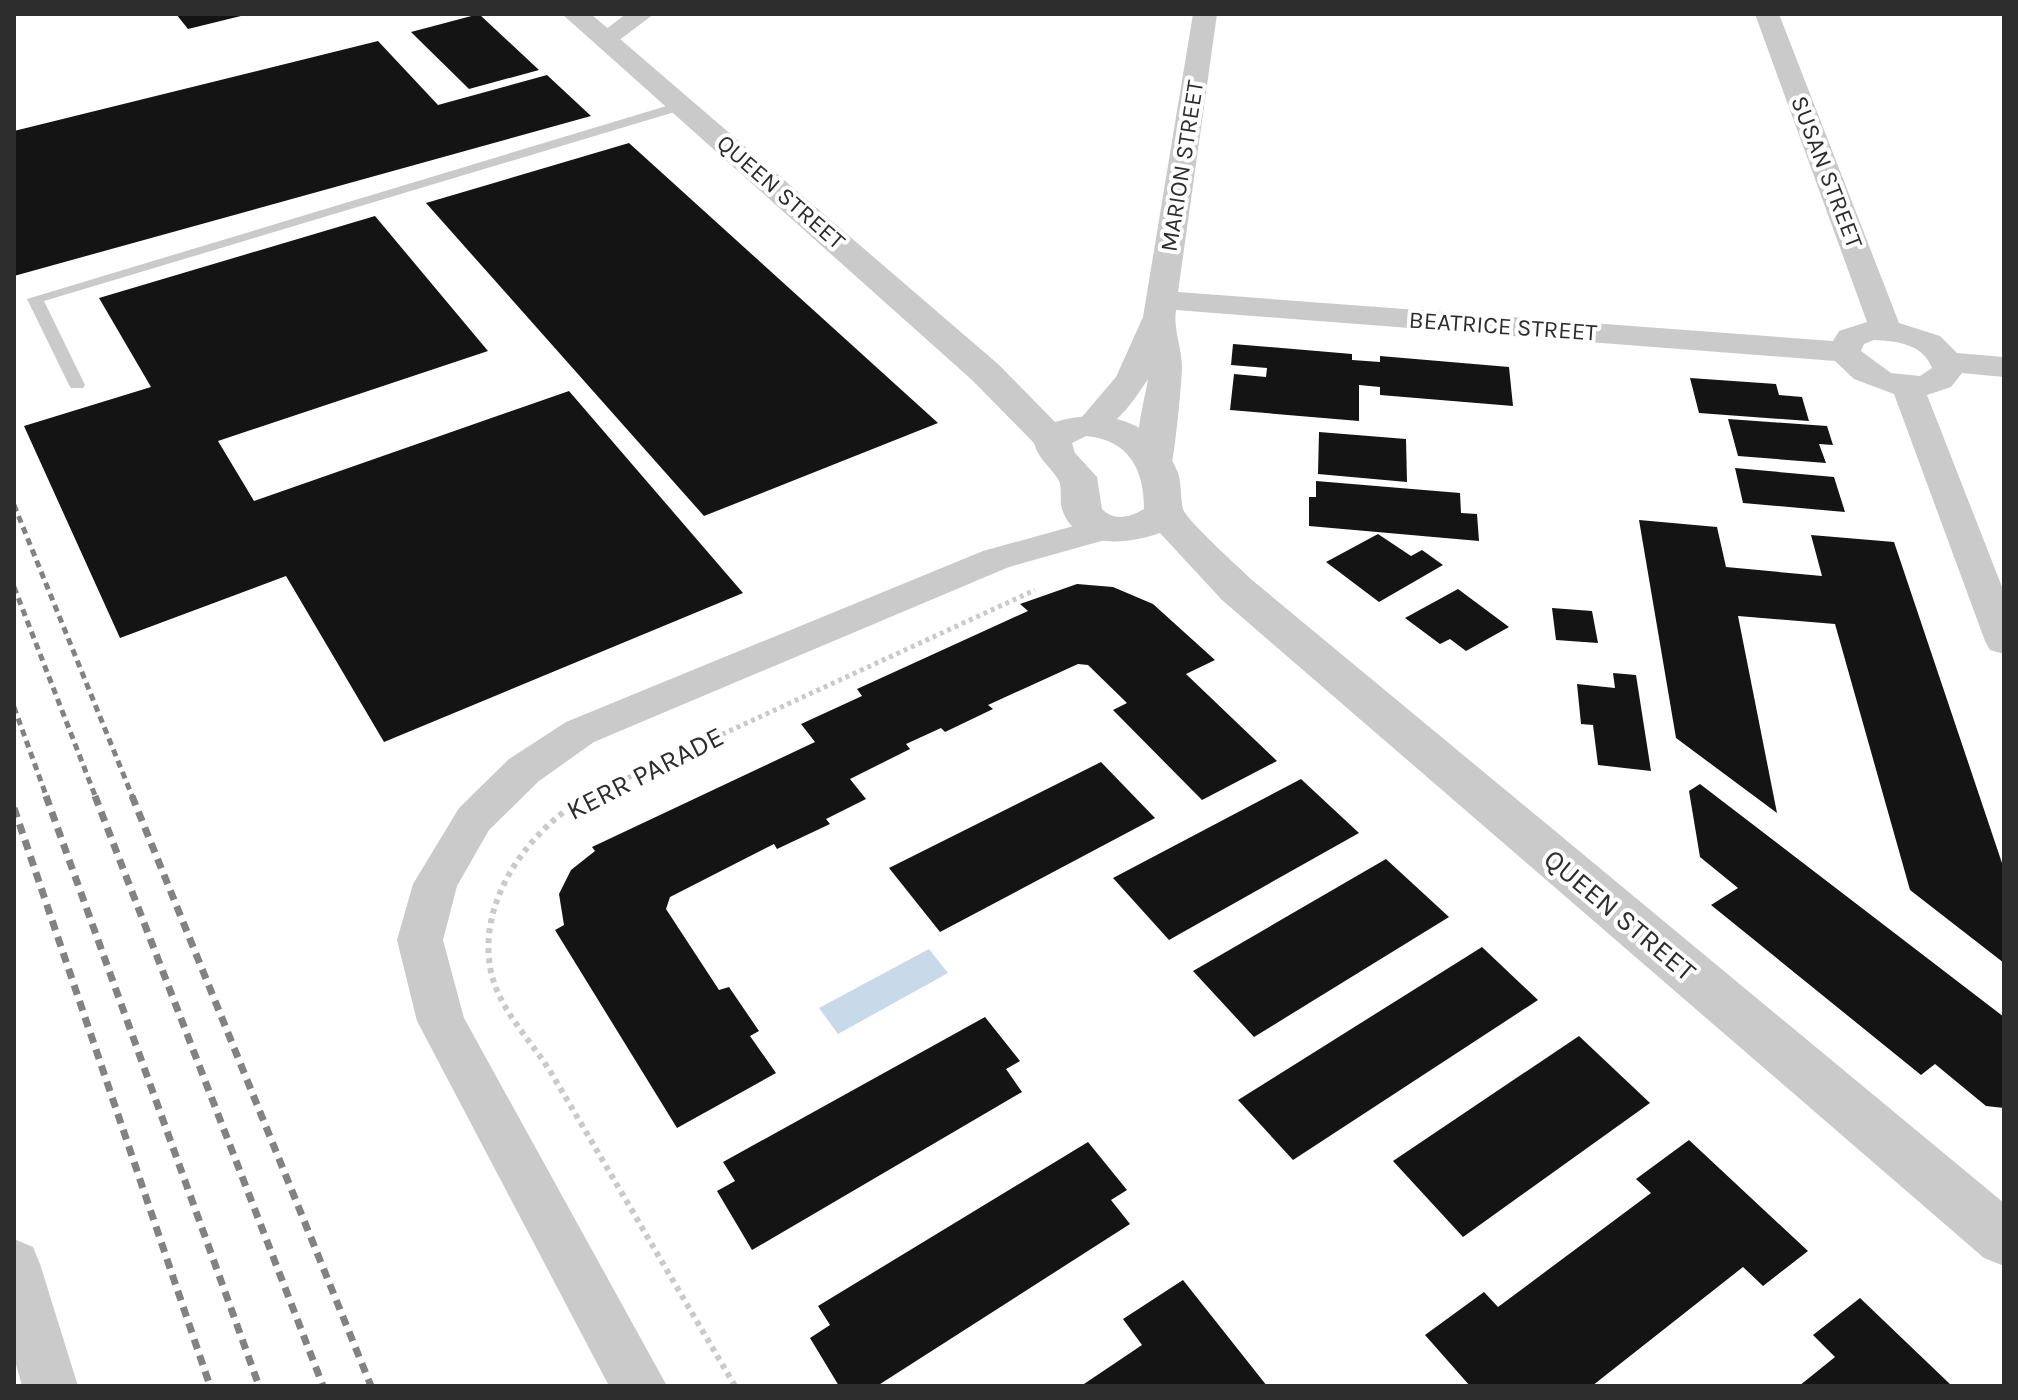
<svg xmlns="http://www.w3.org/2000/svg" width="2018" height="1400" font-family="Karla,sans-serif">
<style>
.water{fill:#c8daea}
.building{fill:#141414}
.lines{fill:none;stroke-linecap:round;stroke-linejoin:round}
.path-far1{stroke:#cacaca;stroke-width:5;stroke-dasharray:4 4;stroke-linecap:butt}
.path{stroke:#cacaca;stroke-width:6;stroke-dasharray:5 5;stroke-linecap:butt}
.service{fill:#cacaca;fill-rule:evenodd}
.minor{fill:#cacaca;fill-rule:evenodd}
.tertiary{fill:#cacaca;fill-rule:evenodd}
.rail-far1{stroke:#828282;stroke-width:5;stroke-dasharray:7 5;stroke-linecap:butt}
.rail{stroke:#828282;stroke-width:7;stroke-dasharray:10 7;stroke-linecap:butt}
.labels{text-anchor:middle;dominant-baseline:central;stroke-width:8;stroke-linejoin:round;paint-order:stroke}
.far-street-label{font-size:24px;fill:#2d2d2d;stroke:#fff}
.street-label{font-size:28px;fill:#2d2d2d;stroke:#fff}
</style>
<rect width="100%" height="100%" fill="#fff"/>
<polygon class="water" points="929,949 948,973 838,1034 819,1008"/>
<g class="building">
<polygon points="176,14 245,14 245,15 188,29"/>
<polygon points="479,14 539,70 469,89 411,32"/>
<polygon points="378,41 438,105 547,75 591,116 14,276 14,131"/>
<polygon points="629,143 938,423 704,516 426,203"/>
<polygon points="375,216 488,351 218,441 254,501 569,391 743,593 384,742 286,576 120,638 24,426 151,387 99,298"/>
<polygon points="1233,344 1352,354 1352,360 1380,362 1380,356 1509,367 1513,406 1380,395 1380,387 1359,385 1359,421 1230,410 1234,374 1266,377 1267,368 1231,365"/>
<polygon points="1690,378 1776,384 1779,395 1802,397 1809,421 1699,413"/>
<polygon points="1728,419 1827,426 1833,445 1819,444 1826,463 1738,456"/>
<polygon points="1319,432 1406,439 1407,482 1318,474"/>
<polygon points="1735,468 1834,477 1845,512 1743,503"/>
<polygon points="1316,481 1460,493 1461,513 1477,514 1479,541 1309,526 1309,497 1316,497"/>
<polygon points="1639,520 1717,527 1726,567 1822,576 1811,535 1894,542 2004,869 2004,963 1910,890 1835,624 1738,616 1777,813 1676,738"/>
<polygon points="1378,534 1411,556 1422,550 1443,565 1379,602 1326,562"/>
<polygon points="1077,584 1113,587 1153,604 1215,660 1186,674 1277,761 1202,800 1113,710 1127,703 1088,665 1078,664 988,705 993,709 945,732 941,728 906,744 910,749 850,779 866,799 826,819 830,824 777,849 774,844 670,897 666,909 719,990 729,987 759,1031 750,1036 776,1073 677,1128 555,930 564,925 559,894 571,870 595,851 592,847 815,742 801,724 862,696 857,689 1028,611 1020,604"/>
<polygon points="1458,589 1509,627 1466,651 1450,639 1440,644 1405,618"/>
<polygon points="1552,608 1592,611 1598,643 1556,640"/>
<polygon points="1613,673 1636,675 1651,771 1598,765 1593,725 1581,724 1577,684 1615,688"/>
<polygon points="1101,762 1155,818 940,932 889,868"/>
<polygon points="1301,779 1359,833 1169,940 1113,878"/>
<polygon points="1700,784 2004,1017 2004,1108 1986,1106 1935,1064 1921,1075 1711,905 1738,888 1700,857 1689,791"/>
<polygon points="1386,859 1449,917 1254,1037 1193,971"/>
<polygon points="1482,947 1538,1000 1293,1160 1238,1100"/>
<polygon points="985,1017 1020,1061 1006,1069 1022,1092 752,1250 717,1191 735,1181 723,1162"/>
<polygon points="1579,1036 1650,1103 1463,1237 1393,1161"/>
<polygon points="1689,1140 1808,1251 1763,1286 1743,1267 1592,1386 1470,1386 1425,1335 1484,1292 1498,1307 1651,1193 1636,1179"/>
<polygon points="1088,1142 1127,1190 1111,1200 1130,1224 877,1386 839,1386 810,1338 830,1325 818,1306"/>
<polygon points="1183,1280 1267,1386 1081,1386 1142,1345 1123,1319"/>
<polygon points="1860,1298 1952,1386 1799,1386 1835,1357 1813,1335"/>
</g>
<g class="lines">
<polyline class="path-far1" points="584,798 1035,590"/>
<path class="path" d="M588 796C529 829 476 901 491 972 500 1012 533 1042 553 1076 614 1179 674 1283 735 1386"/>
<polygon class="service" points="683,101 688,102 688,108 44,301 85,385 83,388 71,388 69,385 27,299"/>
<g class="minor">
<polygon points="626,14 654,14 614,44 596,44 593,39"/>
<path d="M1193 14H1217L1178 292 1833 341 1839 331 1867 322 1755 14H1779L1899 323 1940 336 1957 353 2004 357V377L1962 373 1951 387 1927 395 2004 592V654L1990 650 1985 641 1894 394 1854 379 1835 361 1176 310C1173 329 1182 348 1182 367 1182 381 1174 467 1169 474L1157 477 1145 474C1129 451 1144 405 1148 379 1133 402 1109 439 1080 432L1075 425 1116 377 1143 317ZM1874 340C1897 341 1923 344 1932 368L1920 376 1891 373 1861 351 1864 344Z"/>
<polygon points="1106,517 1119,520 1124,528 1119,536 1009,567 594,742 539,781 489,830 457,886 443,940 464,1018 667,1386 609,1386 417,1021 397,940 413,884 459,808 509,759 566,722 983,551"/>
<polygon points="14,1239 33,1247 40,1264 78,1386 22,1386 14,1357"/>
</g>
<path class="tertiary" d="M562 14H591L998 364 1055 422C1104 407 1158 421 1178 473 1182 485 1180 497 1183 509 1187 521 1240 568 1252 580L2004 1203V1266L1984 1258 1222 600 1160 533C1128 544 1076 551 1062 509 1059 500 1063 487 1058 479 1049 465 1039 460 1034 443L972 380ZM1086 436C1129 440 1144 469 1144 509 1130 517 1115 522 1102 509L1097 477 1075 453 1072 443Z"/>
<g class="rail-far1">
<polyline points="14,505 133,798"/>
<polyline points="14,587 96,798"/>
<polyline points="14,707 47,798"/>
</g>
<g class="rail">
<polyline points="46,796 259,1386"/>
<polyline points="95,796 323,1386"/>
<polyline points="132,796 371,1386"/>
<polyline points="14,808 210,1386"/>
</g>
</g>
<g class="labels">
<g class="far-street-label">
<text transform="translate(1182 166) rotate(-81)">MARION STREET</text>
<text transform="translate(1827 172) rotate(69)">SUSAN STREET</text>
<text transform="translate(781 192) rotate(41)">QUEEN STREET</text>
<text transform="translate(1503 326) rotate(4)">BEATRICE STREET</text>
</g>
<g class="street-label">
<text transform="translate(645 773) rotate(-27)">KERR PARADE</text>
<text transform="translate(1620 915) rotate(40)">QUEEN STREET</text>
</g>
</g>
<rect width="2018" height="1400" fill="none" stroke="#2d2d2d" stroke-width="32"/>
</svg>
